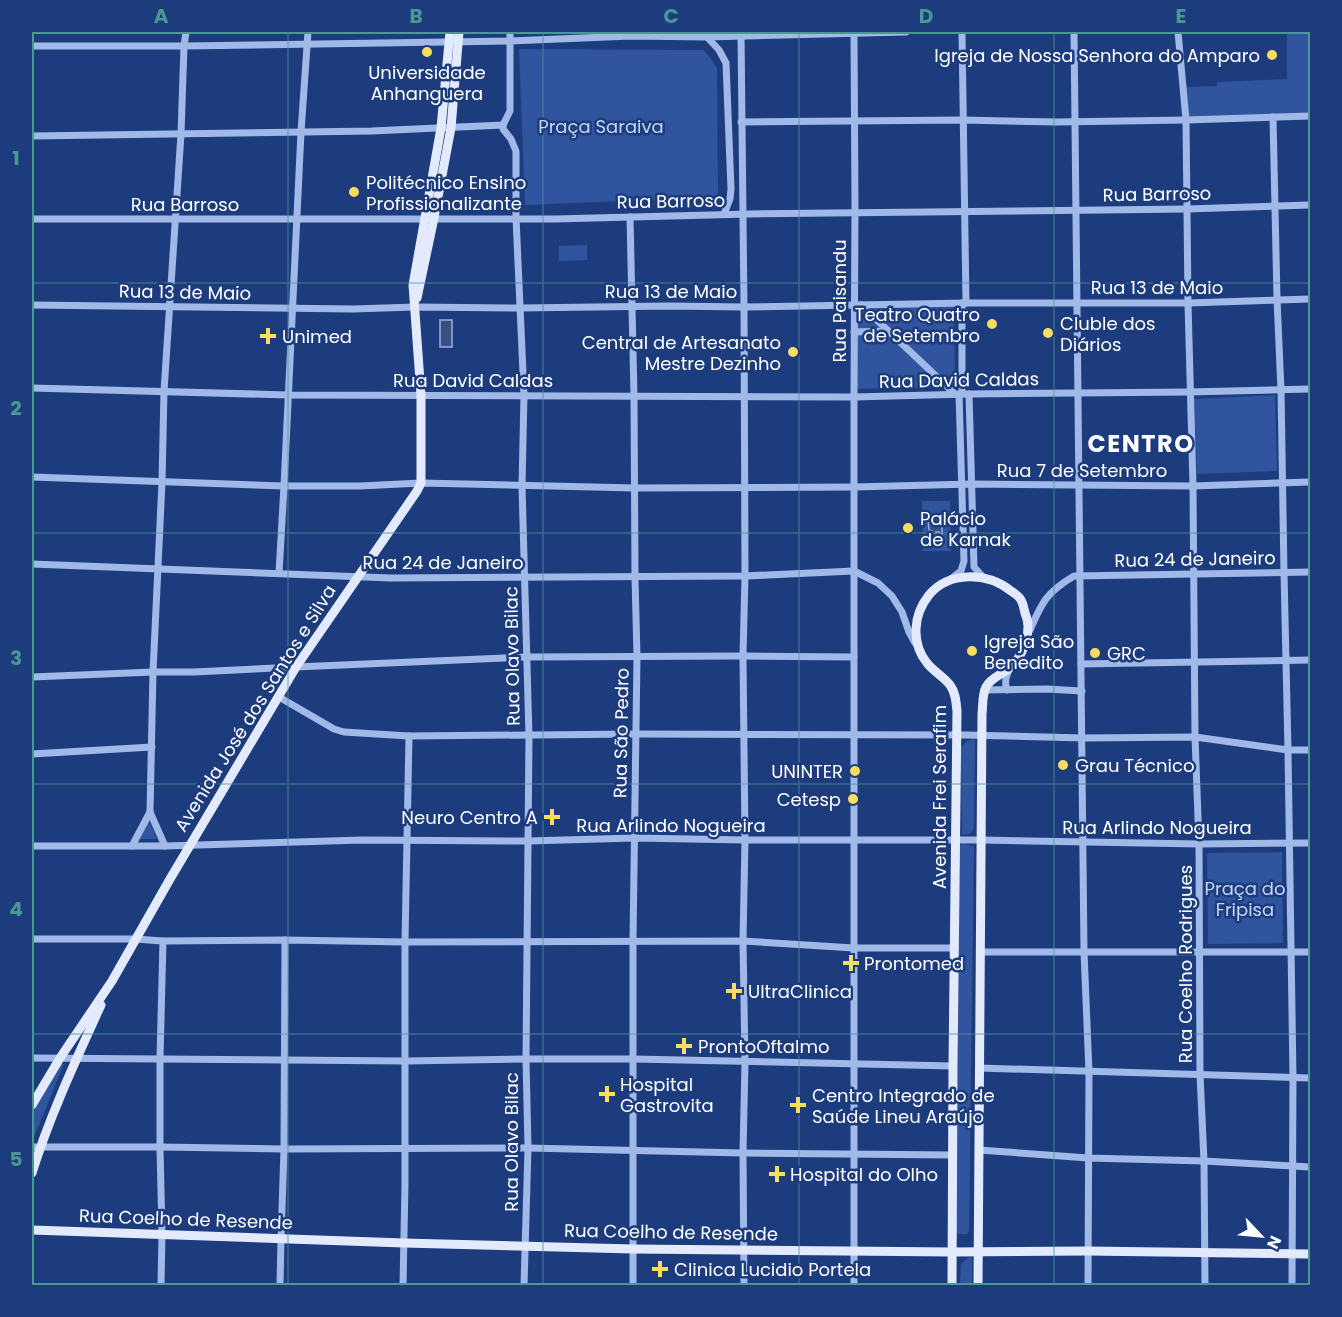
<svg xmlns="http://www.w3.org/2000/svg" width="1342" height="1317" font-family="Poppins,sans-serif">
<style>
.green{fill:#30549d}
.water{fill:#384f80;stroke:#94b2ea;stroke-width:1.5}
.lines{fill:none;stroke-linecap:round;stroke-linejoin:round}
.minor{stroke:#a0b9e8;stroke-width:7}
.major{stroke:#e3eafe;stroke-width:9}
.grid{fill:none;stroke:#4b9892;stroke-width:1.5;stroke-opacity:0.55}
.poi-dot{fill:#f8dd5f;stroke:#1d3c7e;stroke-width:2}
.labels{text-anchor:middle;dominant-baseline:central;stroke-width:5;stroke-linejoin:round;paint-order:stroke}
.poi-label{font-size:18px;fill:#fff;stroke:#1d3c7e;text-anchor:start}
.park-label{font-size:18px;fill:#c4d5f6;stroke:#1d3c7e}
.street-label{font-size:18px;fill:#fff;stroke:#1d3c7e}
.district-label{font-size:24px;font-weight:bold;letter-spacing:1.5px;fill:#fff;stroke:#1d3c7e}
.neatline{fill:none;stroke:#4b9892;stroke-width:2}
.grid-label{font-size:20px;text-anchor:middle;font-weight:bold;fill:#4b9892}
</style>
<rect width="100%" height="100%" fill="#1d3c7e"/>
<g class="green">
<polygon points="1287,32 1310,32 1310,115 1188,119 1185,87 1217,86 1217,82 1287,79"/>
<polygon points="519,49 704,50 711,59 717,69 718,197 525,205"/>
<polygon points="587,245 587,260 559,261 559,246"/>
<polygon points="954,304 955,387 856,389 856,307"/>
<polygon points="1275,395 1277,471 1197,474 1194,399"/>
<polygon points="922,501 950,501 951,551 923,551"/>
<path d="M973 739 975 740V749L974 824C974 832 970 836 962 834L961 747 967 741Z"/>
<polygon points="146,814 157,839 138,839 136,832"/>
<polygon points="962,844 974,846 969,1231 967,1234 958,1234 956,1232 959,846"/>
<polygon points="1282,852 1283,943 1208,944 1207,853"/>
<polygon points="61,1063 64,1064 32,1142 32,1108"/>
<polygon points="969,1257 972,1257 972,1285 960,1285 961,1264"/>
</g>
<g class="water">
<rect x="440" y="320" width="12" height="27"/>
<polygon points="930,518 932,519 935,525 938,524 938,520 942,520 942,535 940,535 939,532 936,532 935,540 932,540 932,531 929,530 928,519"/>
</g>
<g class="lines">
<g class="minor">
<polyline points="510,32 510,111 503,125 503,129 511,139 516,151 516,218 524,395 522,486 529,736 526,1059 528,1148 524,1286"/>
<polyline points="741,32 744,307 745,576 743,656 745,840 743,941 745,1062 743,1153 744,1286"/>
<polyline points="854,32 855,208 854,397 854,1286"/>
<polyline points="962,32 966,303"/>
<polyline points="1074,32 1084,952 1089,1072 1088,1286"/>
<polyline points="1178,32 1186,120 1188,303 1193,486 1195,737 1199,844 1200,1074 1204,1161 1205,1286"/>
<polyline points="707,37 719,50 726,63 731,189 730,199 724,214"/>
<polyline points="32,46 184,46 510,41 631,36 707,37 906,32"/>
<polyline points="1273,117 1277,299 1281,390 1284,573 1288,750 1293,1077 1292,1286"/>
<polyline points="741,122 963,120 1057,122 1186,120 1310,116"/>
<polyline points="32,136 372,131 503,125"/>
<polyline points="630,217 634,396 635,577 637,657 633,941 633,1286"/>
<polyline points="32,219 555,219 749,214 1187,209 1310,205"/>
<polyline points="962,303 962,394"/>
<polyline points="32,305 353,309 415,307 520,308 669,306 744,307 966,303 1188,303 1310,299"/>
<polyline points="861,305 955,394"/>
<polyline points="854,332 888,331"/>
<polyline points="32,388 288,395 854,397 969,394 1189,392 1310,389"/>
<polyline points="969,394 974,567 984,578"/>
<polyline points="32,477 284,486 360,486 421,483 635,488 854,487 972,484 1193,486 1310,482"/>
<polyline points="32,564 391,578 745,576 854,571 878,583 892,596 902,612 909,632 915,643"/>
<polyline points="279,573 284,486 301,132 308,32"/>
<polyline points="952,578 961,571 964,561 959,394"/>
<path d="M1030 630C1042 602 1047 592 1074 576L1310 572"/>
<polyline points="1081,664 1310,660"/>
<polyline points="32,677 153,672 194,672 296,667 526,657 743,656 854,657"/>
<polyline points="984,690 1047,689 1082,691"/>
<path d="M1007 690C1004 682 1006 677 1009 670"/>
<polyline points="279,697 334,729 344,732 409,736 636,734 967,735 1083,738 1195,737 1288,750 1310,750"/>
<polyline points="32,754 152,747"/>
<polyline points="32,846 165,846 363,840 528,841 635,838 745,840 981,840 1199,844 1310,843"/>
<polyline points="132,846 150,812"/>
<polyline points="165,846 150,812 153,672 162,482 164,391 181,134 184,46 186,32"/>
<polyline points="32,939 135,939 163,941 285,940 405,942 743,941 854,948 955,948"/>
<polyline points="981,952 1310,952"/>
<polyline points="32,1058 406,1061 526,1059 634,1059 953,1066"/>
<polyline points="979,1068 1310,1078"/>
<polyline points="32,1147 160,1147 284,1149 528,1148 743,1153 952,1155"/>
<polyline points="979,1150 1088,1158 1204,1161 1310,1167"/>
<polyline points="161,1286 162,1234 160,1147 160,1058 163,941"/>
<polyline points="280,1286 281,1239 284,1149 285,940"/>
<polyline points="403,1286 405,1184 405,942 409,736"/>
</g>
<g class="major">
<polyline points="417,298 434,218 451,128 459,32"/>
<polyline points="32,1105 60,1058 112,981 170,879 296,667 417,491 421,483 421,395 413,285 441,128 450,32"/>
<path d="M32 1173C50 1115 76 1060 101 1005"/>
<polyline points="32,1230 404,1243 633,1249 952,1252 1087,1251 1310,1254"/>
<path d="M952 1286 953 1066 957 711C956 702 956 693 950 685 944 677 933 671 927 663 911 643 913 615 929 595 949 571 987 572 1011 591 1014 593 1019 596 1021 600 1023 603 1024 609 1025 613 1027 618 1028 622 1028 626 1028 642 1020 661 1007 670 1000 675 990 679 986 687 982 695 983 706 982 714L978 1286"/>
</g>
</g>
<path class="grid" d="M288 32V1286M543 32V1286M799 32V1286M1054 32V1286M32 283H1310M32 533H1310M32 784H1310M32 1034H1310"/>
<g class="poi-dot">
<circle cx="427" cy="52" r="6"/>
<circle cx="1272" cy="55" r="6"/>
<circle cx="354" cy="192" r="6"/>
<circle cx="992" cy="324" r="6"/>
<circle cx="1048" cy="333" r="6"/>
<path d="M265 327h6v6h6v6h-6v6h-6v-6h-6v-6h6z"/>
<circle cx="793" cy="352" r="6"/>
<circle cx="908" cy="528" r="6"/>
<circle cx="972" cy="651" r="6"/>
<circle cx="1095" cy="653" r="6"/>
<circle cx="1063" cy="765" r="6"/>
<circle cx="855" cy="771" r="6"/>
<circle cx="853" cy="799" r="6"/>
<path d="M549 808h6v6h6v6h-6v6h-6v-6h-6v-6h6z"/>
<path d="M848 954h6v6h6v6h-6v6h-6v-6h-6v-6h6z"/>
<path d="M731 982h6v6h6v6h-6v6h-6v-6h-6v-6h6z"/>
<path d="M681 1037h6v6h6v6h-6v6h-6v-6h-6v-6h6z"/>
<path d="M604 1085h6v6h6v6h-6v6h-6v-6h-6v-6h6z"/>
<path d="M795 1096h6v6h6v6h-6v6h-6v-6h-6v-6h6z"/>
<path d="M774 1165h6v6h6v6h-6v6h-6v-6h-6v-6h6z"/>
<path d="M657 1260h6v6h6v6h-6v6h-6v-6h-6v-6h6z"/>
</g>
<g class="labels">
<g class="poi-label">
<text x="1260" y="55" text-anchor="end">Igreja de Nossa Senhora do Amparo</text>
<text x="427" y="72" text-anchor="middle">Universidade<tspan x="427" dy="21">Anhanguera</tspan></text>
<text x="366" y="182">Politécnico Ensino<tspan x="366" dy="21">Profissionalizante</tspan></text>
<text x="980" y="314" text-anchor="end">Teatro Quatro<tspan x="980" dy="21">de Setembro</tspan></text>
<text x="1060" y="323">Cluble dos<tspan x="1060" dy="21">Diários</tspan></text>
<text x="282" y="336">Unimed</text>
<text x="781" y="342" text-anchor="end">Central de Artesanato<tspan x="781" dy="21">Mestre Dezinho</tspan></text>
<text x="920" y="518">Palácio<tspan x="920" dy="21">de Karnak</tspan></text>
<text x="984" y="641">Igreja São<tspan x="984" dy="21">Benedito</tspan></text>
<text x="1107" y="653">GRC</text>
<text x="1075" y="765">Grau Técnico</text>
<text x="843" y="771" text-anchor="end">UNINTER</text>
<text x="841" y="799" text-anchor="end">Cetesp</text>
<text x="538" y="817" text-anchor="end">Neuro Centro A</text>
<text x="864" y="963">Prontomed</text>
<text x="748" y="991">UltraClinica</text>
<text x="698" y="1046">ProntoOftalmo</text>
<text x="620" y="1084">Hospital<tspan x="620" dy="21">Gastrovita</tspan></text>
<text x="812" y="1095">Centro Integrado de<tspan x="812" dy="21">Saúde Lineu Araújo</tspan></text>
<text x="790" y="1174">Hospital do Olho</text>
<text x="674" y="1269">Clinica Lucidio Portela</text>
</g>
<g class="park-label">
<text x="601" y="126">Praça Saraiva</text>
<text x="1245" y="888">Praça do<tspan x="1245" dy="21">Fripisa</tspan></text>
</g>
<g class="street-label">
<text transform="translate(1157 194) rotate(-1)">Rua Barroso</text>
<text transform="translate(671 201) rotate(-1)">Rua Barroso</text>
<text x="185" y="204">Rua Barroso</text>
<text x="1157" y="287">Rua 13 de Maio</text>
<text x="671" y="291">Rua 13 de Maio</text>
<text transform="translate(185 292) rotate(1)">Rua 13 de Maio</text>
<text transform="translate(839 301) rotate(-90)">Rua Paisandu</text>
<text x="473" y="380">Rua David Caldas</text>
<text transform="translate(959 380) rotate(-1)">Rua David Caldas</text>
<text x="1082" y="470">Rua 7 de Setembro</text>
<text transform="translate(1195 559) rotate(-1)">Rua 24 de Janeiro</text>
<text x="443" y="562">Rua 24 de Janeiro</text>
<text transform="translate(512 656) rotate(-91)">Rua Olavo Bilac</text>
<text transform="translate(255 708) rotate(-58)">Avenida José dos Santos e Silva</text>
<text transform="translate(621 733) rotate(-89)">Rua São Pedro</text>
<text transform="translate(939 797) rotate(-90)">Avenida Frei Serafim</text>
<text x="671" y="825">Rua Arlindo Nogueira</text>
<text x="1157" y="827">Rua Arlindo Nogueira</text>
<text transform="translate(1185 964) rotate(-90)">Rua Coelho Rodrigues</text>
<text transform="translate(511 1142) rotate(-90)">Rua Olavo Bilac</text>
<text transform="translate(186 1219) rotate(2)">Rua Coelho de Resende</text>
<text transform="translate(671 1232) rotate(1)">Rua Coelho de Resende</text>
</g>
<g class="district-label">
<text x="1141" y="443">CENTRO</text>
</g>
</g>
<rect width="1342" height="1317" fill="none" stroke="#1d3c7e" stroke-width="66"/>
<g transform="translate(1261 1236) rotate(116)" stroke="#1d3c7e" stroke-width="4.5" paint-order="stroke">
<path d="M0-4.5L10 22L0 15L-10 22Z" fill="#ffffff"/>
<text y="-9" font-size="16" font-weight="bold" text-anchor="middle" fill="#ffffff">N</text>
</g>
<rect x="33" y="33" width="1276" height="1251" class="neatline"/>
<g class="grid-label">
<text x="161" y="23">A</text>
<text x="416" y="23">B</text>
<text x="671" y="23">C</text>
<text x="926" y="23">D</text>
<text x="1181" y="23">E</text>
<text x="16" y="165">1</text>
<text x="16" y="415">2</text>
<text x="16" y="665">3</text>
<text x="16" y="916">4</text>
<text x="16" y="1166">5</text>
</g>
</svg>
